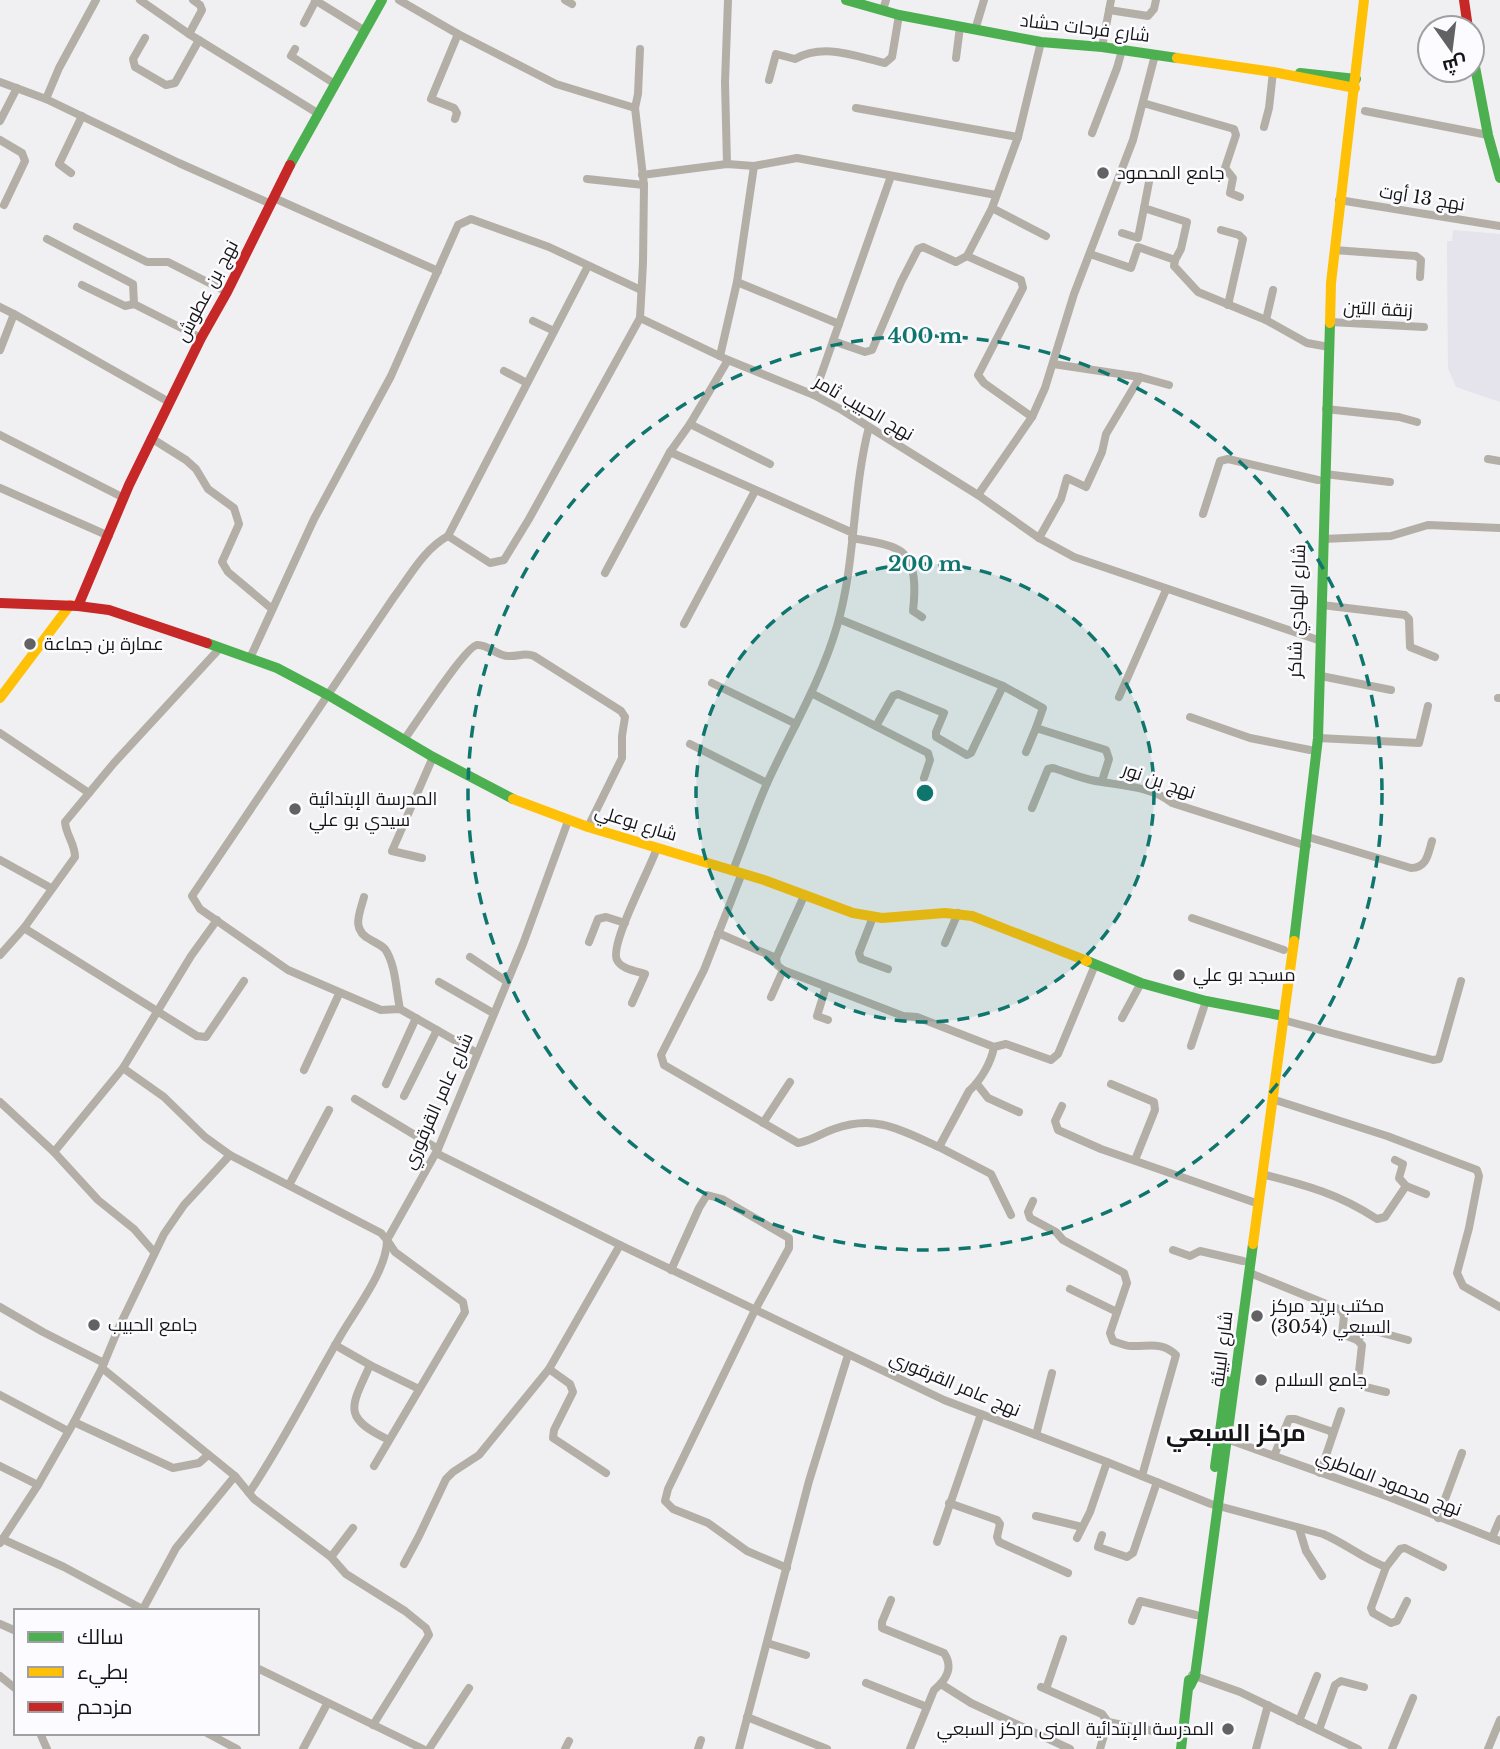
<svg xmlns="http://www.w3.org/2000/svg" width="1500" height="1749" font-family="'Libre Baskerville',Cairo,serif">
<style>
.built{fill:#e5e3eb}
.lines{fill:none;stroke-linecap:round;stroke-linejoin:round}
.street{stroke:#b3afa7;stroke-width:8}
.fast{stroke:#4caf50;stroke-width:10}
.slow{stroke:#ffc107;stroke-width:10}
.jam{stroke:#c62828;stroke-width:10}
.ring{fill:none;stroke:#0f766e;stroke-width:3.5;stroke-dasharray:12 9}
.poi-dot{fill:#626163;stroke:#fcfbff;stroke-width:2.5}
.labels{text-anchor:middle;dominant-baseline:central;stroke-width:5;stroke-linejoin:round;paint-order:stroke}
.street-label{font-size:18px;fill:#151516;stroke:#fcfbff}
.poi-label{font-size:18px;fill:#151516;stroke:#fcfbff;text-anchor:start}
.district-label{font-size:24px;font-weight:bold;fill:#151516;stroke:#fcfbff}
.centre{fill:#0f766e;stroke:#fcfbff;stroke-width:3.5}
.ring-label{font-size:21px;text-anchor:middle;font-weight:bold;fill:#0f766e;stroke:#fcfbff;stroke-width:5;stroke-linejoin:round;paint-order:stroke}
</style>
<rect width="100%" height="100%" fill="#f0eff1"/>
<polygon class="built" points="1453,230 1500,234 1500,402 1456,387 1448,368 1447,241 1452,241"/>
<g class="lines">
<g class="street">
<polyline points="140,0 189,34"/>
<polyline points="193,0 200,5 202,10 189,34 319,114"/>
<polyline points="315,0 365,31"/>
<polyline points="399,0 458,34 556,84 635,108"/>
<polyline points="565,0 572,4"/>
<polyline points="883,10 886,0"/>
<polyline points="1109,10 1148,16 1154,9 1156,0"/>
<polyline points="304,23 316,0"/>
<polyline points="975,30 984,0"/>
<polyline points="145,38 133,59 135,67 166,85 175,83 199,40"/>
<polyline points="1102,47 1111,0"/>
<polyline points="295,49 291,56 335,84"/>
<polyline points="640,49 638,94 635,108 644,185 643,263 640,318 728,360 814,395 842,410 978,495 1039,538 1074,557 1321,641"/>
<polyline points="956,58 960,27"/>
<path d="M769 80 776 54 795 59C824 43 854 56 885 63L892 57 899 15"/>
<polyline points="0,82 46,99 179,163 271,204"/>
<polyline points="46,99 59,68 96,0"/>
<polyline points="1143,103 1234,129 1236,135 1225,168 1233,178 1230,193 1240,197"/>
<polyline points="856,108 1018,137"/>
<polyline points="1365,111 1488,135"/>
<polyline points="455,119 457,113 454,108 431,99 458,34"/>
<polyline points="0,121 17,88"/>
<polyline points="1264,127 1269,108 1273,72"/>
<polyline points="1092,133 1117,68 1122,50"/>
<polyline points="0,140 22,153 25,161 4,205"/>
<polyline points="727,164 725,82 728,0"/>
<polyline points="71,173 59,164 82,116"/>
<polyline points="642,175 727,164 754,166 797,158 996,195"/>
<polyline points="587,179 644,185"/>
<polyline points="1149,182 1144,208 1187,222 1181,249 1175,260"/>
<polyline points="274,198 438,271"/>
<polyline points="1339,200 1500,226"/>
<polyline points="992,208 1046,236"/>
<polyline points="77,227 147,262 168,262 227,292"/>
<polyline points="1221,230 1239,235 1243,239 1228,305"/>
<polyline points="1122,233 1138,238 1144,208"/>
<polyline points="47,239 133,284 134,304"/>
<polyline points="1334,250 1416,256 1421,260 1420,277"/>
<polyline points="1090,254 1131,268 1138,247 1175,260 1174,266 1198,292 1266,320 1307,343 1329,347"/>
<polyline points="737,282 839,324"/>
<polyline points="82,285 125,306 134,304 201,338"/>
<polyline points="0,307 14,314"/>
<polyline points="1266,320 1273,290"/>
<polyline points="533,321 554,331"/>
<polyline points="1330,322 1424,327"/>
<polyline points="833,341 865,352 872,350 901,282 918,249 923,247 956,262 967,256"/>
<polyline points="0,350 14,314 169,402"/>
<polyline points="720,356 737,282 754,166"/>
<polyline points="1053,364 1140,377 1169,385"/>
<polyline points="504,371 527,383"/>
<polyline points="814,395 891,176"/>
<polyline points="1326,409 1399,417 1417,422"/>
<polyline points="1032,417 984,383 978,375 1023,288 1021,280 967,256 992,208 1018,137 1041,42"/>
<polyline points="690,424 770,464"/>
<polyline points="0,435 124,498"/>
<polyline points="151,438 186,460 196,469 208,489 234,508 239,524 222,562 228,572 272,609"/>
<polyline points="670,452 853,533"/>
<polyline points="1488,459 1500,461"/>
<polyline points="1325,474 1390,482"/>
<polyline points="0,488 109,536"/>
<polyline points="978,495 1032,417 1045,388 1074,294 1133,140 1155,55"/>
<polyline points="1203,514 1220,461 1228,459 1318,480"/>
<polyline points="448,536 490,563 504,560 529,519 640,318"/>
<path d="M852 538C866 541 884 542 897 549 918 559 915 593 913 611L922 617"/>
<polyline points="1039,538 1061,499 1067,478 1086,487 1102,452 1106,434 1140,377"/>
<polyline points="1323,539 1391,536 1428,525 1500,528"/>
<polyline points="605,573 670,452 690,424 728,360"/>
<polyline points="1322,605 1405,615 1409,619 1410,647 1435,657"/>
<polyline points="839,619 1003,686 1043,708 1036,728"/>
<polyline points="684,624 755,491"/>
<polyline points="250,658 314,519 391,376 458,225 471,219 549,247 641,290"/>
<polyline points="1321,676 1391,690"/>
<polyline points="712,683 796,724"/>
<polyline points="813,694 928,753 930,760 924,778"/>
<polyline points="1119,697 1166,590"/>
<polyline points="1498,698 1500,698"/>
<polyline points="1190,717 1250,738 1310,750"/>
<polyline points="876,726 893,696 898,694 944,713 936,732 936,737 967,755 971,753 1003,686"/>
<polyline points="0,733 89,793"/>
<polyline points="1318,738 1419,743 1428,706"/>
<path d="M404 740C414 726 466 646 477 645 488 644 497 656 508 656 518 657 524 652 534 656L621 711 625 717 622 736V758L588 827"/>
<polyline points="690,744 767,783"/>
<polyline points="1026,752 1036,728 1106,750 1109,759 1102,781"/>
<path d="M1032 808 1048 769 1053 768C1066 772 1078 777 1091 780 1118 786 1150 785 1172 803L1307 846"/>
<path d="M1308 837 1411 868C1427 868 1428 854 1432 841"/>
<polyline points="422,858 392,851 433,757"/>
<polyline points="0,860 51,888"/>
<path d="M733 870C745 840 755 810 768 781 792 729 821 681 837 626 856 562 852 492 869 427"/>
<path d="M742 873 704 970 661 1055 664 1065 798 1143C811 1141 822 1133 834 1129 876 1114 901 1130 939 1147L969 1091C981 1080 991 1063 994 1047L1006 1044 1051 1060 1058 1054 1095 965"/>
<path d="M364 897C359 915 351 930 371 940 376 943 381 945 385 949 396 965 396 991 400 1009"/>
<polyline points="873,917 859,953 861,959 888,969"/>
<polyline points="1192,918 1284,950"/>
<path d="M24 928 75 857C75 844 66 835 65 822L114 763 220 648"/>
<polyline points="718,933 776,958 804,896"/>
<polyline points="589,942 598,919 606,917 625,923"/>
<polyline points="945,943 958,913"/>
<polyline points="0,955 24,928 197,1036 206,1037 244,981"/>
<polyline points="470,957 506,981"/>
<polyline points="776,958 777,965 783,970 903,1016 917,1017 994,1047"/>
<polyline points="439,982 493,1013"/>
<polyline points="826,987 817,1016 828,1020"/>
<polyline points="771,997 783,970"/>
<path d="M632 1003 645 974C636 971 621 969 617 960 609 945 650 869 657 848"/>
<polyline points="1122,1018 1141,983"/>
<polyline points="1283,1020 1433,1060 1439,1059 1461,981"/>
<polyline points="1191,1046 1206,1001"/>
<path d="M477 1053 400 1009 381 1010 288 970 200 909 192 896 394 597C410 576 424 549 448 536L588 266"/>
<polyline points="123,1068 164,1097 205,1137 230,1155"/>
<polyline points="304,1070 339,994"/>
<polyline points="386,1084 416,1018"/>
<polyline points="977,1084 988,1098 1019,1112"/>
<polyline points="1111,1084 1154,1102 1155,1110 1135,1160"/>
<polyline points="404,1096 437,1030"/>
<polyline points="355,1099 438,1149"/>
<polyline points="1272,1099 1387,1136 1477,1170 1479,1176 1469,1228 1457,1273 1463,1286 1500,1307"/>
<polyline points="0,1102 54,1152 98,1200 134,1229 154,1252"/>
<polyline points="1062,1106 1055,1121 1058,1130 1101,1149 1259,1204"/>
<polyline points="763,1123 790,1082"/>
<polyline points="939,1147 991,1174 1011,1215"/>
<polyline points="54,1152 123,1068 191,956 217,920"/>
<path d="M436 1153 620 1245 944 1400 1107 1462 1211 1504 1323 1534C1345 1543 1363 1559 1386 1567L1371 1608 1373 1613 1391 1623 1397 1621 1407 1601"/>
<polyline points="1395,1160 1403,1164 1399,1178 1406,1186"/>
<path d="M1262 1174C1306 1185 1339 1194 1377 1219L1385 1217 1406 1186 1426 1194"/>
<polyline points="289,1185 329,1110"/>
<path d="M1033 1201 1028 1212 1030 1218 1056 1232 1063 1240 1124 1273 1127 1283 1110 1333 1113 1341C1119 1343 1125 1346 1131 1346 1148 1347 1162 1341 1176 1355L1142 1476"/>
<polyline points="1173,1250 1190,1256 1200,1251 1243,1261"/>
<polyline points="671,1270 699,1208 707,1195 722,1199 789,1238 789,1248 755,1310 668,1489 665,1501 673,1509 708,1523 747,1551 787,1568"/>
<polyline points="1250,1273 1341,1310 1344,1316 1342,1334 1357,1340 1362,1345 1358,1381 1361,1386 1386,1392"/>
<polyline points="1070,1289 1117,1312"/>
<polyline points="0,1307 43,1332 104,1363"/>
<polyline points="1357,1340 1365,1332 1375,1331 1408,1340"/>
<path d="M335 1345 370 1365C352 1406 340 1417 389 1440"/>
<polyline points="370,1365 419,1389"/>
<polyline points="102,1368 235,1476 254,1499 331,1557 346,1574 405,1611 426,1628 429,1635 373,1725"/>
<polyline points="549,1369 570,1384 573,1392 554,1430 553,1438 606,1473"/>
<polyline points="0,1395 68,1431"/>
<polyline points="74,1422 173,1468 199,1463 208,1455"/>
<polyline points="1036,1435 1052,1373"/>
<polyline points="1224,1438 1389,1497 1500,1541"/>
<polyline points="1274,1456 1289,1419 1295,1419 1330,1431 1332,1434"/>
<polyline points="0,1466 38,1485"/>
<polyline points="374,1466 465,1312 463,1302 395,1252 387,1240 438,1149 523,944 568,821"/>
<polyline points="1320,1473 1341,1411"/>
<polyline points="949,1503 997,1520 1000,1524 997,1537 999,1542 1068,1573"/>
<polyline points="1036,1516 1082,1527"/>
<polyline points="1438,1518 1462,1453"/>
<polyline points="1299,1528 1306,1551 1322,1576"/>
<polyline points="1102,1535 1098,1547 1127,1557 1133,1553 1157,1482"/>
<polyline points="1077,1538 1090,1512 1107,1462"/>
<polyline points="1492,1538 1500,1519"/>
<polyline points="2,1539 64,1567 146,1611"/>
<polyline points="937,1542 981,1414"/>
<path d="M0 1543 38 1485 74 1422 102 1368 119 1327 164 1234 184 1205 230 1155 381 1233 387 1240C387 1270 356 1309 341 1335 310 1388 283 1443 249 1493"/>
<polyline points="331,1557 353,1528"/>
<polyline points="404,1564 419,1536 446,1479 453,1472 479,1455 549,1369 620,1245"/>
<polyline points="1386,1567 1400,1549 1405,1548 1443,1567"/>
<path d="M891 1600 882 1622V1628L944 1653C954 1668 946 1680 934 1690L910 1749"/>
<polyline points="143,1609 176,1548 235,1476"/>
<polyline points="1132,1621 1140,1601 1196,1615"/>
<polyline points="0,1624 16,1631"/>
<polyline points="767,1643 806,1655"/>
<polyline points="257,1668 423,1749"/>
<polyline points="1192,1675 1240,1692 1358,1749"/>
<polyline points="0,1676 16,1689"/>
<polyline points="866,1683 927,1707"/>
<polyline points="941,1684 971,1703 1070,1749"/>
<polyline points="1041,1687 1102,1714 1108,1722"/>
<polyline points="1046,1689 1063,1639"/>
<polyline points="747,1717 827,1749"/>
<polyline points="1299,1721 1317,1676"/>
<polyline points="1319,1730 1335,1685 1341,1681 1364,1687"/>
<polyline points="40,1733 47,1749"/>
<polyline points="207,1733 237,1749"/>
<polyline points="303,1749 327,1704"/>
<polyline points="429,1749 469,1688"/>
<polyline points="565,1749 569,1741"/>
<polyline points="698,1749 701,1740"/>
<polyline points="739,1749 809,1481 848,1355"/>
<polyline points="1100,1749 1108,1722 1158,1732"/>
<polyline points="1256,1749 1268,1705"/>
<polyline points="1392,1749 1413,1698"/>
<polyline points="1488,1749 1500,1720"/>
</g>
<g class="fast">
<polyline points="846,0 899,15 1041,42 1102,47 1177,58"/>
<polyline points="1472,51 1488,135 1500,178"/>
<polyline points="1300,73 1356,79"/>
<polyline points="290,165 382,0"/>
<polyline points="207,643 277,668 328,695 433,757 513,799"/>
<polyline points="1294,941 1318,738 1330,323"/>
<polyline points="1087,961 1141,983 1206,1001 1284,1016"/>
<polyline points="1215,1467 1227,1381"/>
<polyline points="1190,1686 1195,1676 1253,1244"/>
<polyline points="1181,1749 1189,1680"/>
</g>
<g class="slow">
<polyline points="1177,58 1273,72 1355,88"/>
<polyline points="1330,323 1331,283 1364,0"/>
<polyline points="0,698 70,605"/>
<polyline points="513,799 588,827 764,880 853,913 882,918 945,913 972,916 1087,961"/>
<polyline points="1253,1244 1294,941"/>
</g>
<g class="jam">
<polyline points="1464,0 1468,28"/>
<polyline points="0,603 78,606 109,610 207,643"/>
<polyline points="78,606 129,485 201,338 227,292 290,165"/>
</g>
</g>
<circle cx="925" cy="793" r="229" fill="#0f766e" fill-opacity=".12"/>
<g class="ring">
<circle cx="925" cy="793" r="229"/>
<circle cx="925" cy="793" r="457"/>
</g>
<g class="poi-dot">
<circle cx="1103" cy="173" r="7"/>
<circle cx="30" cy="644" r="7"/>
<circle cx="295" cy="809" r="7"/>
<circle cx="1179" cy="975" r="7"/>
<circle cx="1257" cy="1316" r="7"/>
<circle cx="94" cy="1325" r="7"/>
<circle cx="1261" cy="1380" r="7"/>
<circle cx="1228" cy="1729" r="7"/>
</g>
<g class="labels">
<g class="street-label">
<text transform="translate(1085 28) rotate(7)">شارع فرحات حشاد</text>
<text transform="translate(1422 198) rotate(9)">نهج 13 أوت</text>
<text transform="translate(207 291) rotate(-62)">نهج بن عطوش</text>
<text transform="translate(1378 309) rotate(3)">زنقة التين</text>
<text transform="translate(864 408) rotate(30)">نهج الحبيب ثامر</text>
<text transform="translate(1297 611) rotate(-88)">شارع الهادي شاكر</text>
<text transform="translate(1159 781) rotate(19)">نهج بن نور</text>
<text transform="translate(636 823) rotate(17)">شارع بوعلي</text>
<text transform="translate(438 1101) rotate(-66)">شارع عامر القرقوري</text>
<text transform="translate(1222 1349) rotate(-83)">شارع البيئة</text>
<text transform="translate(955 1384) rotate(23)">نهج عامر القرقوري</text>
<text transform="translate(1389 1483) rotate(21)">نهج محمود الماطري</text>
</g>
<g class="poi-label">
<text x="1117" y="173">جامع المحمود</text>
<text x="44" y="644">عمارة بن جماعة</text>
<text x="309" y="799">المدرسة الإبتدائية<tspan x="309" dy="21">سيدي بو علي</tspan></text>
<text x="1193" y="975">مسجد بو علي</text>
<text x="1271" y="1306">مكتب بريد مركز<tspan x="1271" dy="21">السبعي (3054)</tspan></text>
<text x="108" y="1325">جامع الحبيب</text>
<text x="1275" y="1380">جامع السلام</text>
<text x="1214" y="1729" text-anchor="end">المدرسة الإبتدائية المنى مركز السبعي</text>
</g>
<g class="district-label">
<text x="1236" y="1432">مركز السبعي</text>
</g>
</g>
<circle cx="925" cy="793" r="10" class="centre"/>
<g class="ring-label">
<text x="925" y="343">400 m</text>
<text x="925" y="571">200 m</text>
</g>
<rect x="14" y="1609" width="245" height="126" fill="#fcfbff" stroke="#a09fa2" stroke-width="2"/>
<rect x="28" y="1632" width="35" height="10" fill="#4caf50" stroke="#a09fa2" stroke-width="2"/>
<text x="77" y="1644" font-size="21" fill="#151516">سالك</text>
<rect x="28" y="1667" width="35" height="10" fill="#ffc107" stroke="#a09fa2" stroke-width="2"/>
<text x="77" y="1679" font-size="21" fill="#151516">بطيء</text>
<rect x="28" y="1702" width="35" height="10" fill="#c62828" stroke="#a09fa2" stroke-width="2"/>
<text x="77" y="1714" font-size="21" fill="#151516">مزدحم</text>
<g transform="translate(1451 49) rotate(166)"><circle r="33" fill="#fcfbff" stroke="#a09fa2" stroke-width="2"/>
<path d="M0-5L12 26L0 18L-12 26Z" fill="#626163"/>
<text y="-10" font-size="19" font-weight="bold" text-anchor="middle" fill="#151516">ش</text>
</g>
</svg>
